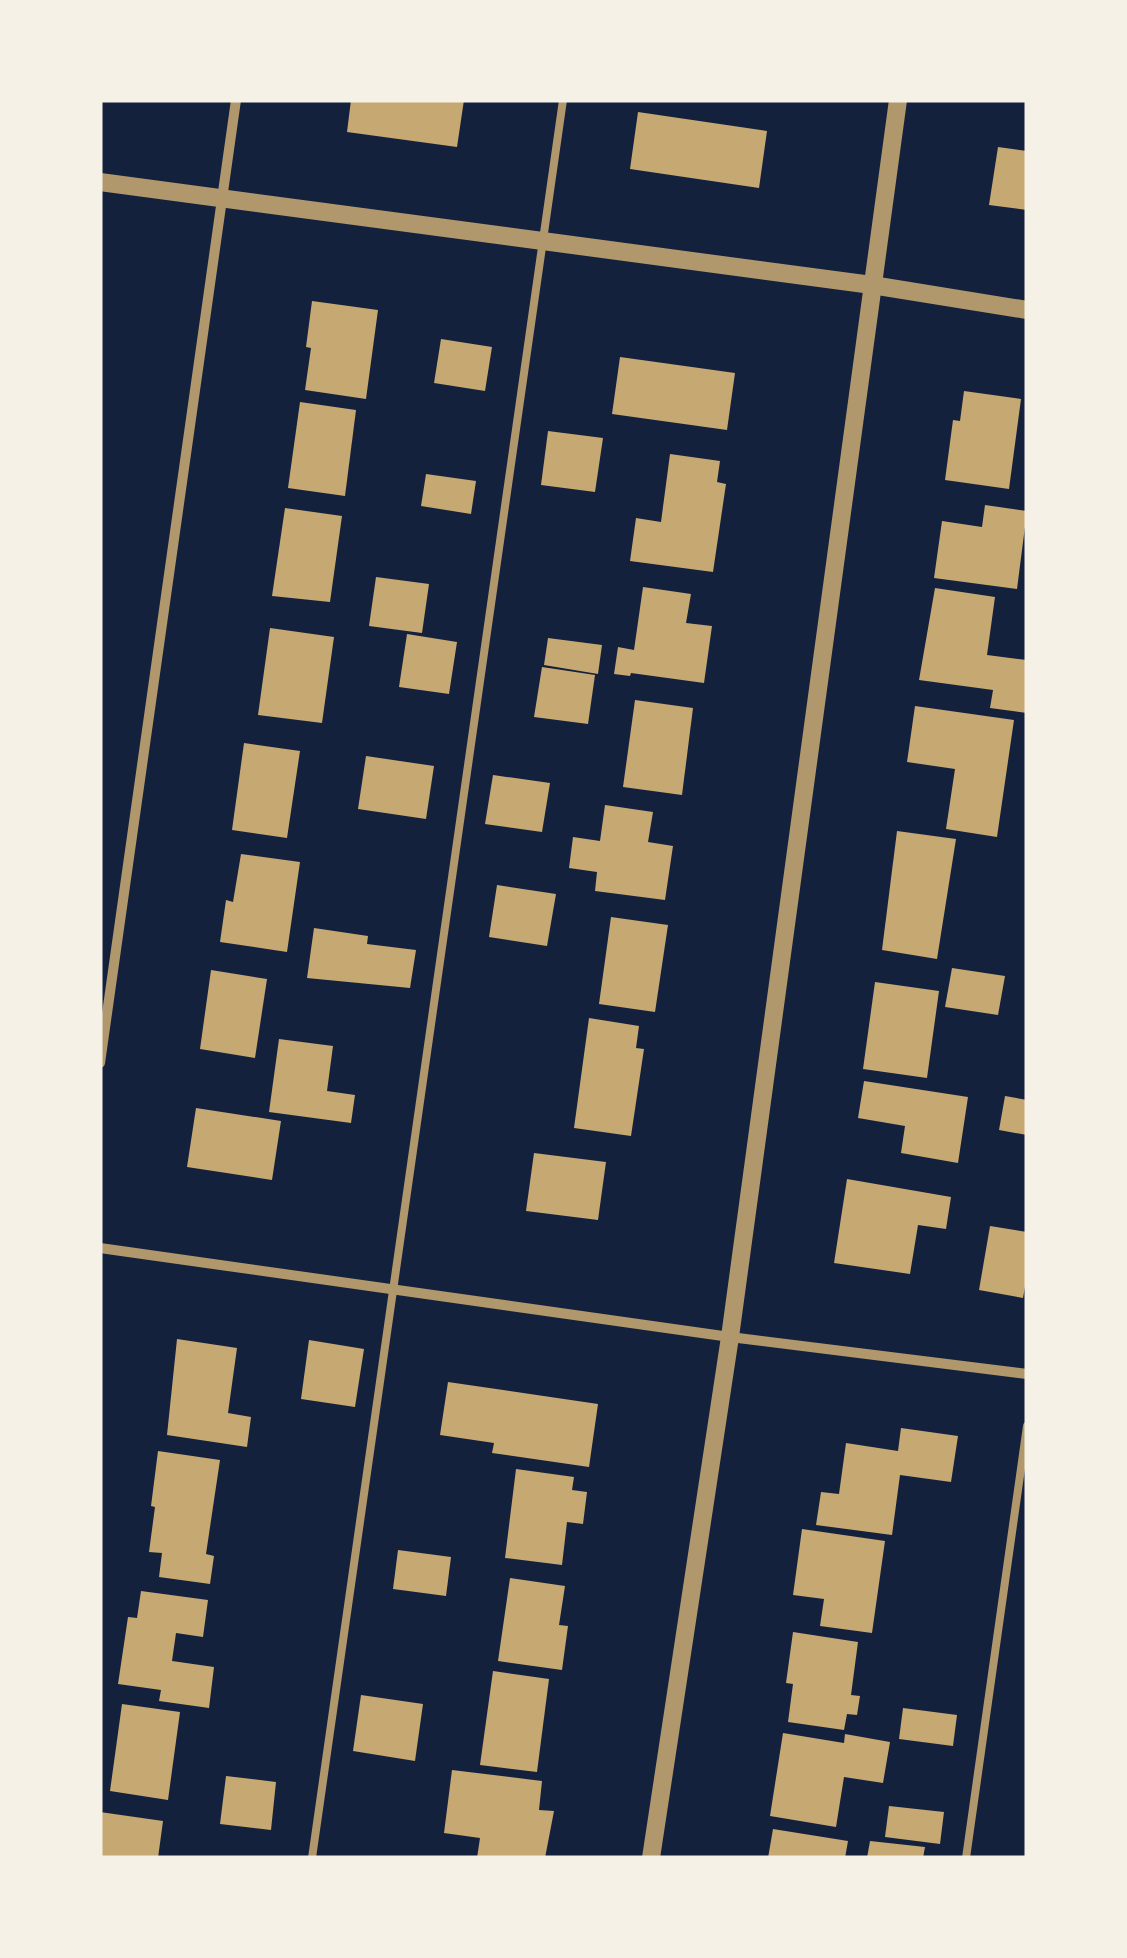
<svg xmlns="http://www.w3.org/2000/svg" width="1127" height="1958" font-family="Cabin,sans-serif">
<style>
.building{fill:#c6a872}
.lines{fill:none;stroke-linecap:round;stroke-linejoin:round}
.service{stroke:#b1986c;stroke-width:8}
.minor{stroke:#b1986c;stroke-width:10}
.tertiary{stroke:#b1986c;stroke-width:18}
</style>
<rect width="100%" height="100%" fill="#14213d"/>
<g class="building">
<polygon points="351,100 464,100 457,147 347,132"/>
<polygon points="638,112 767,131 759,188 630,169"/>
<polygon points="998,147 1027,151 1027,210 989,205"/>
<polygon points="312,301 378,310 366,399 305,390 311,348 306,347"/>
<polygon points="441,339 492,347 485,391 434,383"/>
<polygon points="620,357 735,373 727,430 612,414"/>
<polygon points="964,391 1021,399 1009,489 945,480 953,420 960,421"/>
<polygon points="300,402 356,410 345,496 288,488"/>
<polygon points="548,431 603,438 595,492 541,485"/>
<polygon points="670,454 720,461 717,482 726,484 713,572 630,561 636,518 661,522"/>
<polygon points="426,474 476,481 471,514 421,506"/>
<polygon points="985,505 1027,511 1017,589 934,578 942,521 982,527"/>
<polygon points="285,508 342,516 330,602 272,596"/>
<polygon points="376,577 429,584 422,633 369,626"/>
<polygon points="643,587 691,594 686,623 712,626 704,683 631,673 630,676 614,674 618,647 634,650"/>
<polygon points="935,588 995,597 987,655 1027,660 1027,713 990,708 993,690 919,680"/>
<polygon points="270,628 334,637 322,723 258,715"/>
<polygon points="407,634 457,642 449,694 399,687"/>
<polygon points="548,638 602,645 598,674 544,665"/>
<polygon points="542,667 595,675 588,724 534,717"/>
<polygon points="635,700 693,708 682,795 623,787"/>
<polygon points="915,706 1014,720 997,837 946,829 955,769 907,762"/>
<polygon points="244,743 300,751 287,838 232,830"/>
<polygon points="366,756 434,766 426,819 358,809"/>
<polygon points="493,775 550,783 542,832 485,824"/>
<polygon points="605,805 653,812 648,842 673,846 665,900 595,891 597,872 569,868 573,837 600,841"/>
<polygon points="897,831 956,839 937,959 882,950"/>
<polygon points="241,854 300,862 287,952 220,942 226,900 233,902"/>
<polygon points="497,885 556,894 547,946 489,937"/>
<polygon points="611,917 668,925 655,1012 599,1004"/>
<polygon points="314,928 368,936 367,944 416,950 410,988 307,978"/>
<polygon points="952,968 1005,976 998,1015 945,1007"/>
<polygon points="211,970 267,979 255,1058 200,1049"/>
<polygon points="875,982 939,991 927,1078 863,1069"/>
<polygon points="589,1018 639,1026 636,1048 644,1049 631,1136 574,1128"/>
<polygon points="279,1039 333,1046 327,1091 355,1095 351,1123 269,1112"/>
<polygon points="864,1081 968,1097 958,1163 901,1153 905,1126 858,1118"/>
<polygon points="1005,1096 1027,1100 1027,1135 999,1130"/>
<polygon points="196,1108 281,1121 272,1180 187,1167"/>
<polygon points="534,1153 606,1162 598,1220 526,1211"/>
<polygon points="847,1179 951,1197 946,1229 918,1225 910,1274 834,1263"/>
<polygon points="990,1226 1027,1232 1027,1275 1023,1298 979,1290"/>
<polygon points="177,1339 237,1348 228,1413 251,1417 247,1447 167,1435"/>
<polygon points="309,1340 364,1349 355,1407 301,1399"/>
<polygon points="448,1382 598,1404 589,1467 492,1453 494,1443 440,1435"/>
<polygon points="901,1428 958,1436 951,1482 900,1475 892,1535 816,1525 821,1492 839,1494 846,1443 898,1451"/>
<polygon points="158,1451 220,1460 206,1554 214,1556 210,1584 159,1577 162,1553 149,1552 155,1507 151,1506"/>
<polygon points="516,1469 574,1477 572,1490 587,1492 583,1524 567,1522 562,1565 505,1558"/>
<polygon points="802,1529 885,1541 872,1633 820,1626 824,1599 793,1595"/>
<polygon points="398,1550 451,1557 446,1596 393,1589"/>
<polygon points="510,1578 565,1586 559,1625 568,1626 562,1670 498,1661"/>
<polygon points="141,1591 208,1600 203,1637 176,1633 172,1661 214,1667 209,1708 159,1701 161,1690 118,1684 128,1617 137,1618"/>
<polygon points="793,1632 858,1642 851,1695 860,1696 857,1715 847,1714 844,1730 788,1722 793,1684 786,1683"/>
<polygon points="493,1671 549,1679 537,1772 480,1765"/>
<polygon points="361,1695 423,1704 415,1761 353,1751"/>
<polygon points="122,1704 180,1712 168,1800 110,1791"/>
<polygon points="903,1708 957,1715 953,1746 899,1739"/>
<polygon points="783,1733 844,1743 845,1734 890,1742 883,1783 844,1777 836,1827 770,1816"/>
<polygon points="452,1770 542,1781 539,1810 554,1811 545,1858 477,1858 480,1838 444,1833"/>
<polygon points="226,1776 276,1782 271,1830 220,1824"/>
<polygon points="889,1806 944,1812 940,1844 885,1837"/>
<polygon points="100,1812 163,1821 158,1858 100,1858"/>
<polygon points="773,1829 848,1841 845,1858 768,1858"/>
<polygon points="870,1841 925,1847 923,1858 867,1858"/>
</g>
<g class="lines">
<g class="service">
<polyline points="312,1858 563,100"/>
<polyline points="966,1858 1027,1426"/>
</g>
<g class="minor">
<polyline points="100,1063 236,100"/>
<polyline points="100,1248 730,1337 1027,1374"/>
</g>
<g class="tertiary">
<polyline points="100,182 872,285 1027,310"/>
<polyline points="651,1858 730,1337 898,100"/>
</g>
</g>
<rect width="1127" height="1958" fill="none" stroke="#f6f1e7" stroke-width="205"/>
</svg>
